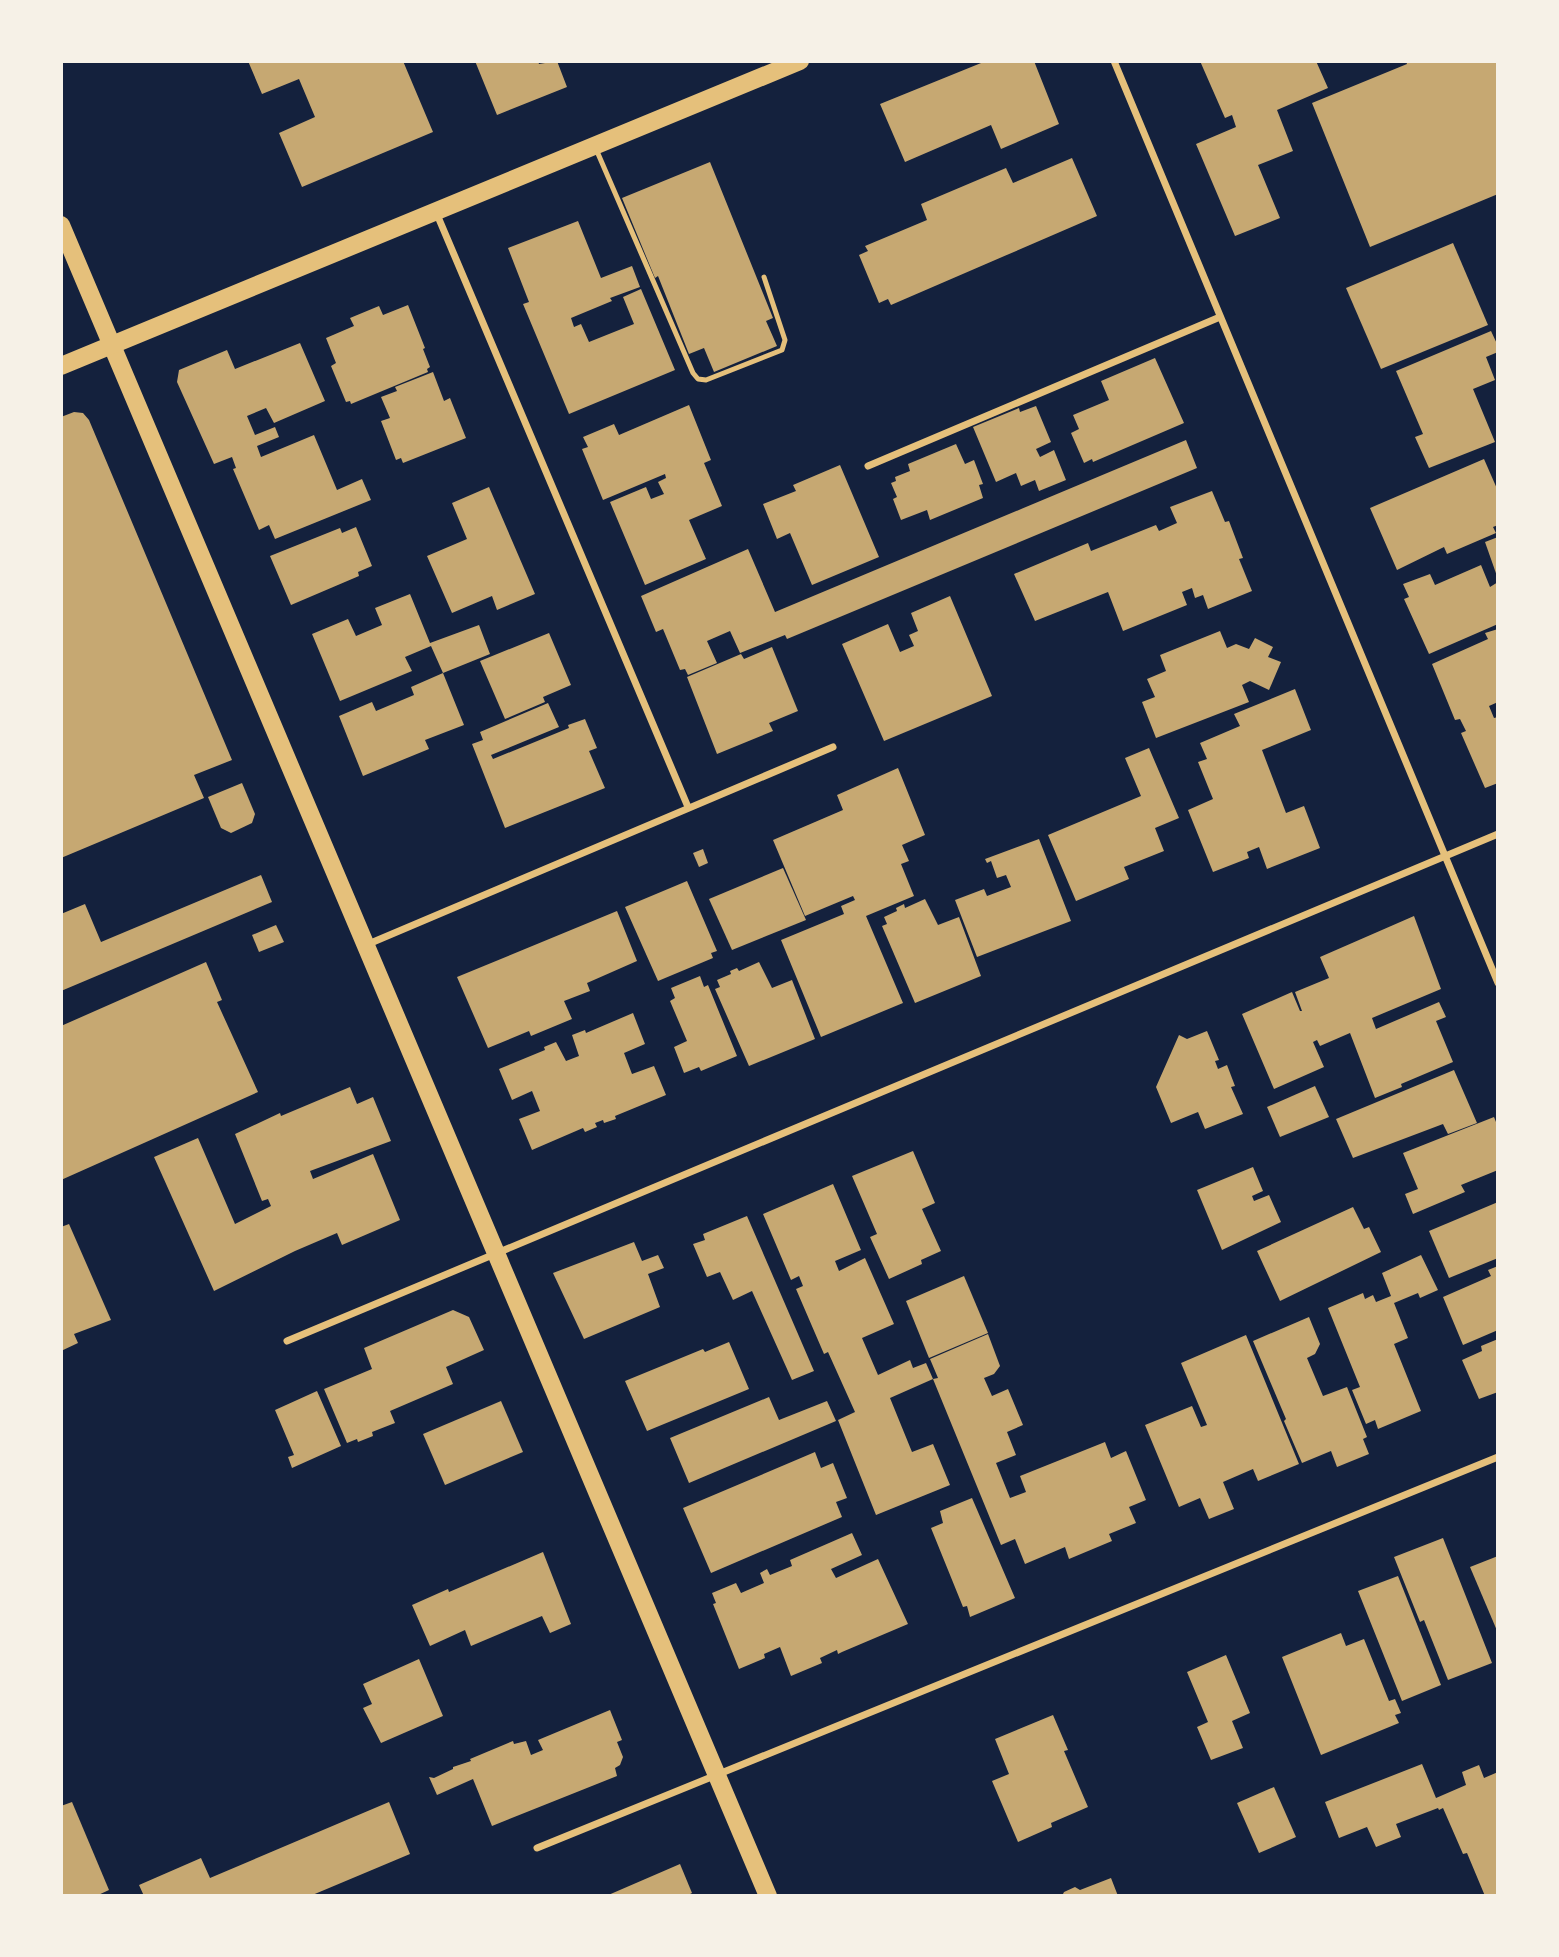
<svg xmlns="http://www.w3.org/2000/svg" width="1559" height="1957" font-family="Roboto,sans-serif">
<style>
.building{fill:#c6a872}
.lines{fill:none;stroke-linecap:round;stroke-linejoin:round}
.service{stroke:#e5c07b;stroke-width:5}
.minor{stroke:#e5c07b;stroke-width:7}
.primary{stroke:#e5c07b;stroke-width:18}
</style>
<rect width="100%" height="100%" fill="#14213d"/>
<g class="building">
<polygon points="248,61 403,61 433,132 302,187 279,133 315,117 299,79 262,94"/>
<polygon points="475,61 538,61 539,64 557,61 567,87 497,115"/>
<polygon points="986,61 1034,61 1059,124 1001,149 991,125 905,162 880,104"/>
<polygon points="1200,61 1316,61 1328,88 1277,110 1293,151 1258,165 1280,218 1235,236 1196,144 1236,127 1232,115 1225,118"/>
<polygon points="1406,61 1498,61 1498,194 1370,247 1312,103 1407,64"/>
<polygon points="1072,158 1097,216 891,305 888,299 879,303 859,255 868,251 865,246 927,220 921,204 1006,168 1013,183"/>
<polygon points="710,162 773,318 766,321 777,346 714,372 704,348 689,354 658,276 655,278 622,198"/>
<polygon points="578,221 601,278 632,266 640,287 610,298 612,301 571,318 574,327 581,324 589,342 634,324 623,297 641,289 675,370 569,414 523,304 529,302 508,248"/>
<polygon points="1453,243 1488,325 1381,369 1346,288"/>
<polygon points="408,305 425,348 423,349 430,367 427,369 428,372 351,404 350,401 346,402 331,366 336,363 326,338 354,326 350,318 379,306 383,315"/>
<polygon points="1491,331 1498,346 1498,352 1486,357 1495,380 1473,389 1495,442 1429,468 1415,437 1423,434 1396,371"/>
<polygon points="300,343 325,401 274,423 266,408 247,416 255,435 275,427 279,437 257,446 261,457 314,435 337,490 362,479 371,500 275,539 269,525 259,530 233,469 236,468 232,457 214,464 177,382 179,370 227,350 235,369"/>
<polygon points="1155,358 1184,423 1093,462 1092,459 1084,463 1071,433 1079,429 1073,415 1109,400 1101,381"/>
<polygon points="433,372 444,401 450,398 466,438 403,463 401,458 396,460 381,421 390,418 381,397 397,391 395,387"/>
<polygon points="689,405 711,460 704,463 722,506 689,520 706,559 645,585 610,502 646,487 651,499 664,494 658,482 666,478 665,474 603,500 582,449 588,447 583,437 614,424 619,435"/>
<polygon points="1036,406 1051,442 1036,449 1040,457 1054,450 1066,480 1039,491 1035,480 1021,486 1016,473 996,482 973,427 1019,408 1020,412"/>
<polygon points="74,412 83,413 89,420 232,760 194,775 204,798 61,858 61,417"/>
<polygon points="1186,440 1197,468 787,639 785,635 740,653 730,631 707,641 717,663 688,675 685,669 680,670 663,629 656,632 641,596 748,549 775,612"/>
<polygon points="956,444 965,464 974,460 983,484 979,485 983,498 930,520 927,510 901,520 893,499 897,497 891,483 896,481 895,477 910,471 908,464"/>
<polygon points="1484,459 1498,491 1498,525 1493,527 1496,533 1447,554 1444,547 1397,570 1370,508"/>
<polygon points="840,465 879,557 812,585 790,533 777,539 763,504 796,491 793,485"/>
<polygon points="489,487 535,594 497,610 492,596 452,613 427,556 467,539 452,503"/>
<polygon points="1212,491 1225,522 1229,521 1243,558 1239,559 1252,591 1208,609 1203,595 1195,598 1192,588 1182,592 1187,605 1123,631 1108,592 1035,621 1014,574 1088,543 1091,551 1156,525 1159,531 1177,523 1170,507"/>
<polygon points="356,527 372,566 358,572 359,576 291,605 270,556 340,528 342,533"/>
<polygon points="1498,537 1498,579 1485,542"/>
<polygon points="1481,565 1490,587 1498,582 1498,624 1429,654 1404,599 1409,597 1403,584 1430,574 1435,585"/>
<polygon points="410,594 430,643 479,625 490,654 443,673 431,646 405,657 412,671 340,701 312,634 348,619 356,636 382,625 375,608"/>
<polygon points="950,596 992,696 884,741 842,644 888,624 900,652 914,646 909,635 918,631 911,613"/>
<polygon points="1498,629 1498,702 1489,706 1494,718 1498,717 1498,783 1485,788 1461,733 1466,731 1460,719 1455,720 1432,664 1488,639 1485,633"/>
<polygon points="1220,631 1227,648 1236,644 1249,649 1255,638 1273,647 1268,657 1281,662 1269,690 1250,681 1242,685 1249,702 1156,738 1142,702 1155,697 1147,679 1166,671 1160,655"/>
<polygon points="549,633 571,685 543,697 545,702 505,719 480,661"/>
<polygon points="772,647 798,711 769,723 773,731 717,754 687,677 741,654 744,659"/>
<polygon points="443,673 464,725 425,740 429,749 363,776 339,716 372,702 376,711 414,695 411,687"/>
<polygon points="1295,689 1311,730 1262,750 1286,813 1304,806 1320,848 1267,869 1259,847 1247,852 1249,858 1213,872 1188,810 1213,799 1198,762 1207,759 1200,743 1240,726 1234,714"/>
<polygon points="548,703 559,727 491,755 493,759 569,728 568,725 585,719 597,748 589,751 605,788 505,828 472,744 483,740 480,732"/>
<polygon points="1149,748 1179,818 1155,828 1164,851 1124,867 1129,879 1076,901 1048,835 1141,796 1125,758"/>
<polygon points="898,768 925,835 902,845 909,861 901,864 914,896 866,916 903,1003 821,1037 781,940 844,914 841,906 855,900 853,896 805,916 773,840 843,810 837,795"/>
<polygon points="242,783 255,814 252,823 231,833 221,828 208,797"/>
<polygon points="1039,839 1071,921 977,957 955,900 984,889 987,896 1011,887 1006,875 997,878 991,861 987,863 985,859"/>
<polygon points="703,849 708,863 699,867 693,853"/>
<polygon points="783,868 806,920 732,950 709,899"/>
<polygon points="261,875 272,902 61,991 61,914 85,904 101,942"/>
<polygon points="687,881 717,951 711,953 713,958 658,981 625,907"/>
<polygon points="925,899 938,925 959,917 981,976 915,1003 882,926 887,924 884,917 897,911 896,908 904,904 905,908"/>
<polygon points="617,911 637,961 587,983 590,991 564,1001 572,1019 531,1036 529,1031 488,1048 457,977"/>
<polygon points="1414,916 1441,989 1372,1018 1376,1029 1439,1002 1446,1017 1436,1021 1453,1062 1401,1084 1402,1087 1375,1098 1350,1033 1320,1046 1317,1040 1313,1042 1324,1067 1274,1089 1242,1014 1292,992 1300,1011 1302,1011 1295,992 1329,978 1320,957"/>
<polygon points="276,925 284,942 259,952 252,935"/>
<polygon points="206,962 222,1000 217,1002 258,1092 61,1180 61,1026"/>
<polygon points="759,962 772,988 792,980 815,1039 749,1066 715,989 720,987 717,980 731,974 730,971 737,968 739,971"/>
<polygon points="700,976 704,987 708,985 737,1056 701,1071 699,1067 684,1073 674,1047 687,1041 670,1001 675,998 671,988"/>
<polygon points="633,1013 645,1044 624,1053 632,1074 654,1066 666,1095 615,1116 616,1119 604,1123 603,1120 595,1123 597,1127 585,1132 583,1128 532,1150 519,1119 540,1111 532,1091 512,1100 499,1069 545,1050 544,1047 556,1042 566,1061 579,1056 572,1035 585,1030 586,1033"/>
<polygon points="1207,1031 1219,1060 1215,1061 1218,1069 1227,1065 1235,1086 1231,1087 1243,1114 1205,1129 1198,1112 1171,1123 1156,1087 1179,1035 1187,1039"/>
<polygon points="1454,1070 1477,1123 1448,1134 1443,1124 1353,1158 1336,1119"/>
<polygon points="1315,1086 1329,1117 1280,1137 1267,1107"/>
<polygon points="350,1087 357,1104 373,1097 391,1141 310,1171 313,1179 373,1154 400,1220 342,1245 337,1233 295,1251 214,1291 154,1157 198,1138 235,1224 271,1206 268,1199 262,1201 235,1134 280,1113 281,1116"/>
<polygon points="1494,1117 1498,1127 1498,1170 1461,1185 1465,1192 1413,1214 1405,1194 1418,1189 1403,1153"/>
<polygon points="913,1151 935,1203 922,1209 941,1251 921,1260 922,1264 889,1279 870,1237 877,1234 852,1176"/>
<polygon points="1253,1167 1263,1191 1252,1196 1254,1201 1269,1195 1281,1222 1222,1250 1197,1190"/>
<polygon points="833,1184 861,1250 835,1261 839,1271 865,1258 894,1324 862,1338 878,1375 910,1360 913,1368 926,1363 933,1379 890,1398 912,1452 933,1444 950,1485 876,1515 838,1420 855,1412 828,1352 824,1354 796,1289 803,1286 799,1276 791,1280 763,1214"/>
<polygon points="1498,1202 1498,1258 1449,1278 1429,1231"/>
<polygon points="1353,1207 1364,1229 1369,1227 1381,1252 1280,1301 1257,1251"/>
<polygon points="747,1216 814,1371 792,1380 752,1291 733,1300 720,1272 707,1277 693,1244 705,1240 703,1234"/>
<polygon points="69,1224 111,1320 74,1334 78,1343 61,1351 61,1227"/>
<polygon points="634,1242 642,1261 658,1255 664,1268 648,1274 660,1307 584,1339 553,1273"/>
<polygon points="1421,1255 1438,1290 1420,1298 1418,1293 1394,1303 1408,1338 1394,1344 1421,1411 1378,1429 1375,1420 1366,1424 1352,1390 1360,1387 1328,1308 1363,1293 1365,1299 1373,1295 1376,1302 1391,1296 1382,1273"/>
<polygon points="1498,1266 1498,1330 1463,1345 1443,1297 1491,1276 1488,1270"/>
<polygon points="964,1276 988,1333 929,1358 906,1301"/>
<polygon points="453,1310 469,1317 484,1350 446,1367 453,1384 390,1411 395,1423 372,1432 373,1436 358,1442 357,1439 347,1443 324,1389 372,1369 364,1348"/>
<polygon points="1309,1317 1320,1344 1315,1354 1307,1358 1323,1396 1347,1387 1367,1437 1363,1439 1369,1454 1337,1467 1331,1451 1302,1463 1284,1421 1286,1419 1253,1341"/>
<polygon points="988,1334 1000,1366 994,1374 984,1378 992,1396 1008,1389 1023,1425 1007,1432 1016,1455 996,1463 1010,1498 1026,1492 1020,1476 1105,1442 1111,1458 1126,1451 1146,1500 1129,1507 1136,1523 1109,1534 1112,1541 1069,1559 1065,1547 1025,1564 1015,1539 1001,1545 933,1379 938,1378 930,1359"/>
<polygon points="1246,1335 1299,1464 1258,1481 1253,1469 1223,1482 1234,1509 1209,1519 1200,1498 1179,1507 1145,1425 1192,1406 1201,1427 1207,1425 1181,1363"/>
<polygon points="1498,1339 1498,1392 1479,1399 1462,1360 1482,1351 1481,1346"/>
<polygon points="729,1342 749,1389 647,1431 625,1381 703,1349 705,1352"/>
<polygon points="317,1391 341,1446 292,1468 288,1457 294,1455 275,1410"/>
<polygon points="769,1397 779,1420 827,1401 836,1421 689,1483 670,1438"/>
<polygon points="501,1401 523,1452 445,1485 423,1434"/>
<polygon points="815,1452 821,1468 833,1463 847,1498 836,1502 842,1517 711,1573 683,1508"/>
<polygon points="972,1498 1015,1598 970,1617 967,1606 963,1607 931,1528 943,1523 940,1511"/>
<polygon points="852,1533 862,1555 831,1569 836,1578 878,1559 908,1624 842,1652 838,1654 837,1650 820,1658 822,1663 791,1676 780,1647 764,1654 765,1658 739,1669 713,1604 716,1603 712,1593 736,1583 741,1593 764,1583 760,1573 767,1569 770,1575 792,1566 790,1560"/>
<polygon points="1443,1538 1492,1663 1448,1680 1424,1620 1420,1622 1394,1557"/>
<polygon points="543,1552 571,1624 550,1633 542,1616 471,1646 465,1630 430,1646 412,1605 448,1589 449,1592"/>
<polygon points="1498,1556 1498,1633 1470,1567"/>
<polygon points="1398,1576 1441,1685 1402,1701 1358,1591"/>
<polygon points="1341,1633 1346,1646 1364,1639 1389,1701 1395,1699 1401,1713 1395,1715 1399,1723 1321,1755 1282,1657"/>
<polygon points="1226,1655 1250,1713 1232,1721 1243,1748 1211,1760 1197,1727 1208,1722 1187,1672"/>
<polygon points="419,1659 443,1716 381,1743 363,1708 372,1704 363,1684"/>
<polygon points="610,1710 622,1740 617,1742 623,1757 620,1765 615,1768 617,1776 492,1826 473,1779 437,1795 429,1777 434,1778 453,1769 453,1767 471,1761 470,1759 513,1741 514,1744 526,1741 531,1755 543,1750 538,1740"/>
<polygon points="1053,1715 1068,1750 1064,1751 1088,1807 1051,1823 1052,1827 1018,1842 992,1781 1009,1774 995,1739"/>
<polygon points="1422,1764 1436,1798 1466,1785 1462,1772 1479,1765 1484,1778 1498,1772 1498,1896 1485,1896 1467,1853 1463,1854 1443,1808 1439,1810 1438,1808 1396,1824 1401,1837 1376,1847 1367,1827 1339,1838 1325,1802"/>
<polygon points="1274,1787 1296,1837 1259,1853 1237,1803"/>
<polygon points="72,1802 109,1890 96,1896 61,1896 61,1806"/>
<polygon points="389,1802 410,1854 310,1896 144,1896 139,1885 201,1858 210,1878"/>
<polygon points="680,1864 692,1893 686,1896 606,1896"/>
<polygon points="1111,1878 1118,1896 1062,1896 1064,1892 1075,1887 1080,1890"/>
</g>
<g class="lines">
<polyline class="service" points="596,149 693,373 698,379 706,380 782,350 785,340 764,277"/>
<g class="minor">
<polyline points="1114,61 1498,983"/>
<polyline points="436,212 688,807"/>
<polyline points="868,466 1220,317"/>
<polyline points="366,945 833,747"/>
<polyline points="287,1341 1498,834"/>
<polyline points="537,1848 1498,1457"/>
</g>
<g class="primary">
<polyline points="61,225 768,1896"/>
<polyline points="61,366 800,61"/>
</g>
</g>
<rect width="1559" height="1957" fill="none" stroke="#f6f1e7" stroke-width="126"/>
</svg>
